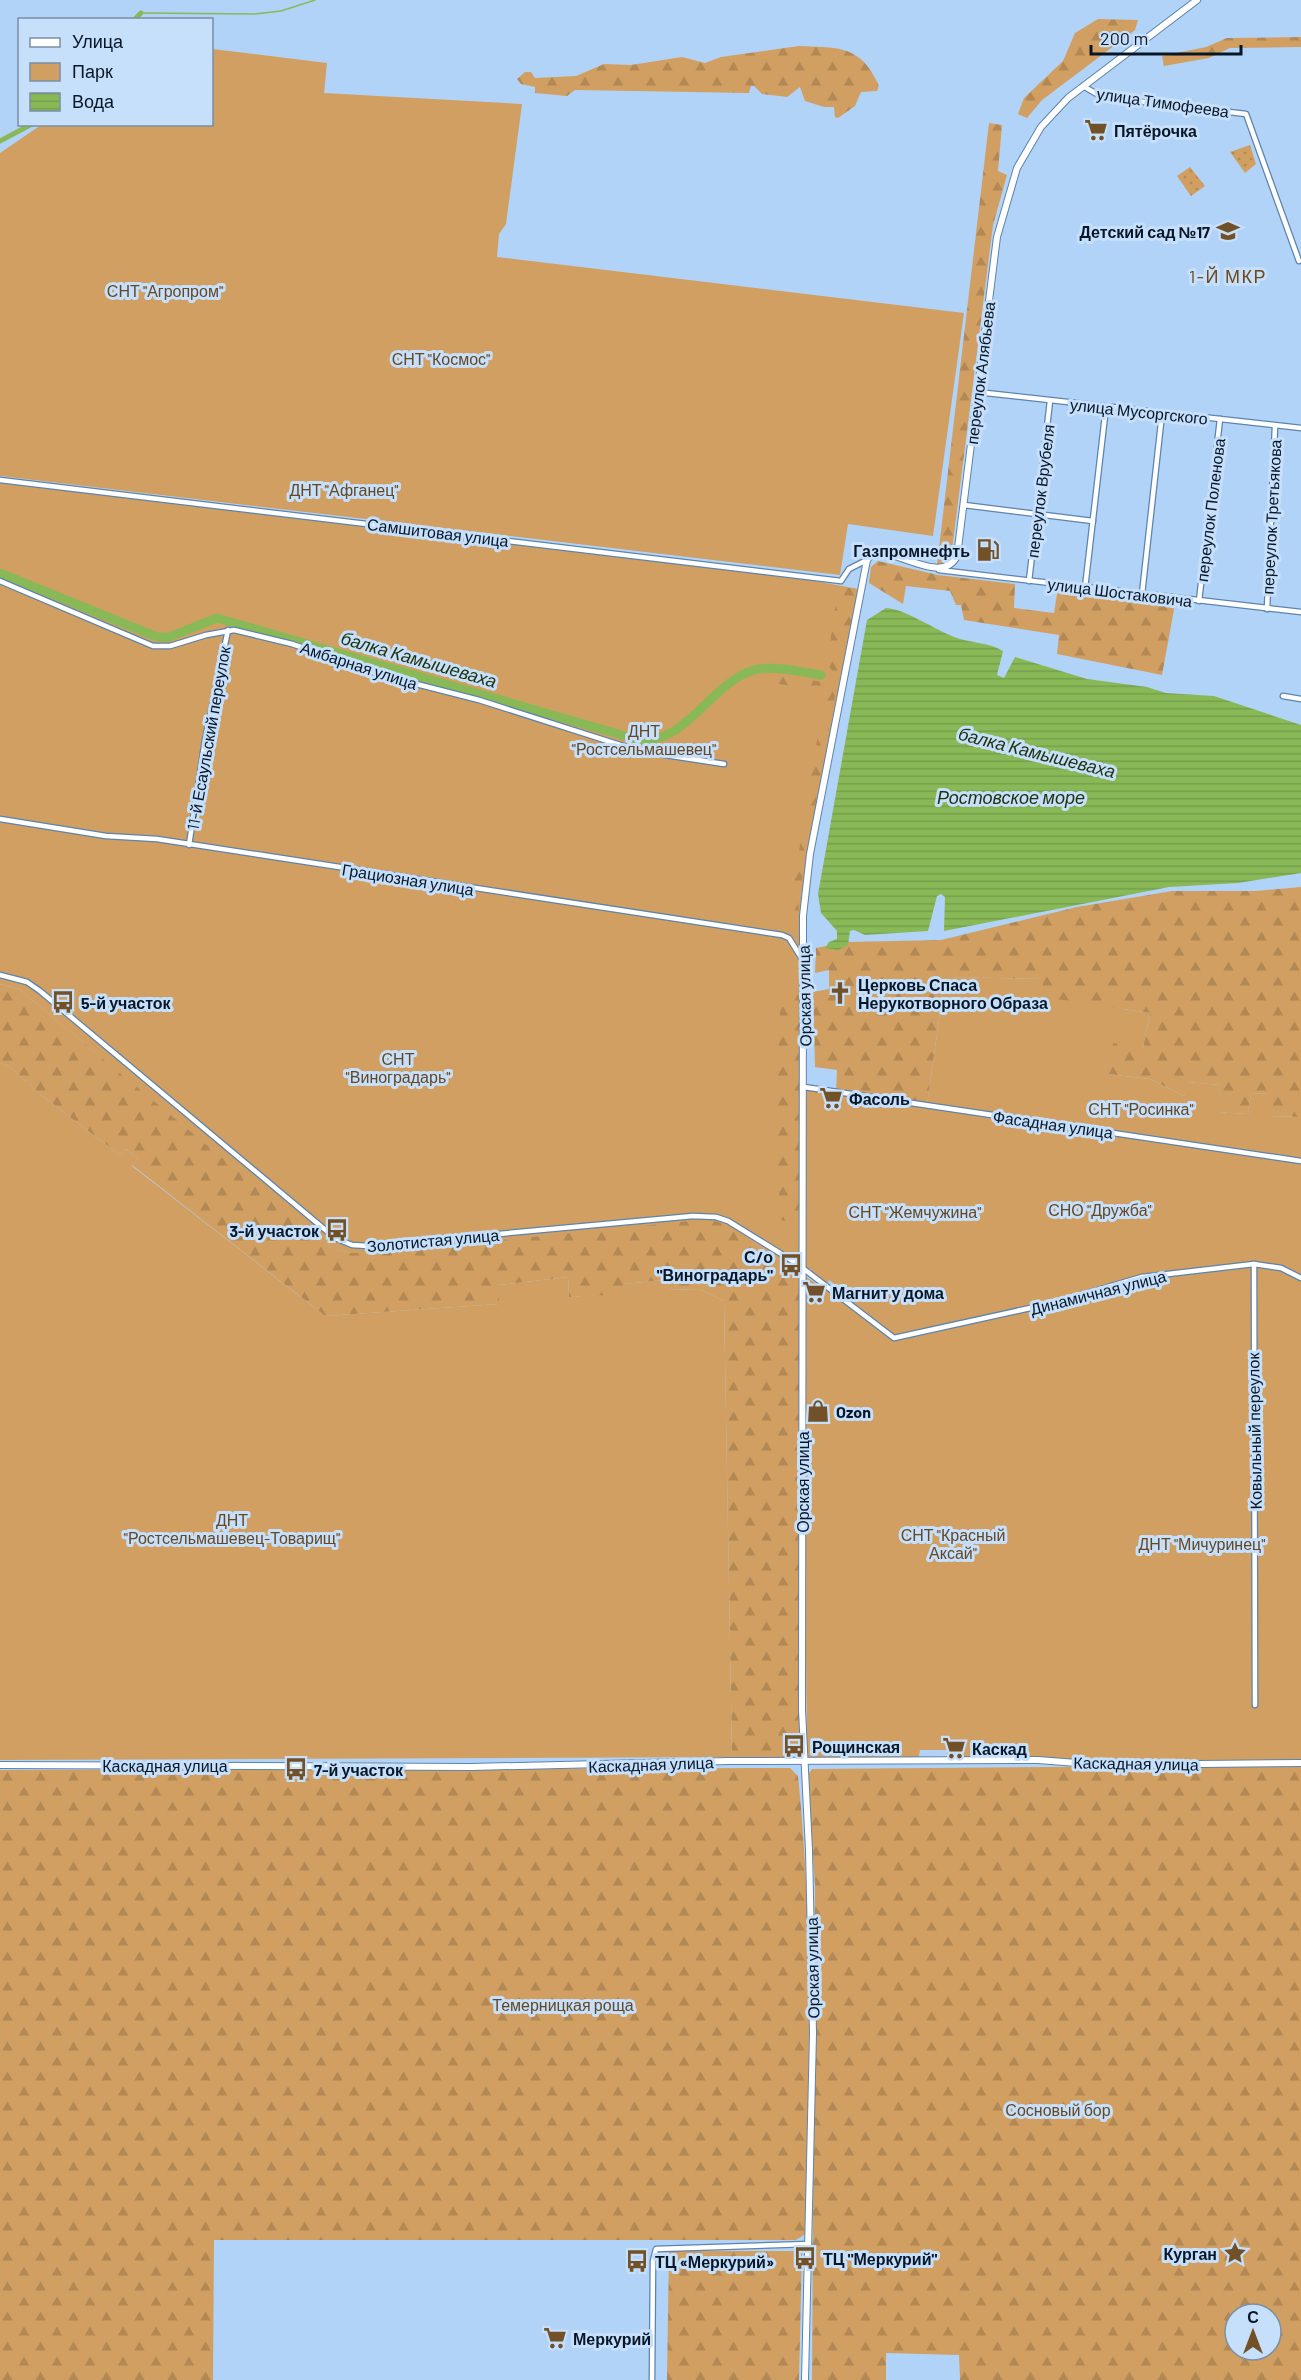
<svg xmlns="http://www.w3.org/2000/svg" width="1301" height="2380" font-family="Barlow,sans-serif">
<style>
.green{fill:#d19f61}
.forest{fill:url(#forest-firs);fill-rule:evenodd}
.park{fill:url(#park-dots)}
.water{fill:url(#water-rules)}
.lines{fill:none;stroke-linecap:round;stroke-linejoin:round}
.stream{stroke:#89b957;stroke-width:1.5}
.canal{stroke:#89b957;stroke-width:5}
.river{stroke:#89b957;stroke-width:9}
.street-casing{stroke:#5c84ad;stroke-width:7}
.secondary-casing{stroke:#5c84ad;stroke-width:8}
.street{stroke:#fff;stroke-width:4.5}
.secondary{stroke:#fff;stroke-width:6}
.labels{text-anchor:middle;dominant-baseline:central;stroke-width:6;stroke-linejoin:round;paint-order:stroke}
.street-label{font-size:16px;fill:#081727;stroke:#c6dffb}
.poi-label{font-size:16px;font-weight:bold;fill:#081727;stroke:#c6dffb;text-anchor:start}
.park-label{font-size:16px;fill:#654721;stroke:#c6dffb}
.neighbourhood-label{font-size:18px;letter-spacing:1.5px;fill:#6e4a19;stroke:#c6dffb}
.water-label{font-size:18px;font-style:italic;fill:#1f3109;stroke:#c6dffb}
</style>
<defs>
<pattern id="forest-firs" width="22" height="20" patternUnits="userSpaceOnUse" patternTransform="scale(1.5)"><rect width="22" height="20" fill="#d19f61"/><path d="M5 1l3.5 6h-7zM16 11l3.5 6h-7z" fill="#b28854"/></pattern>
<pattern id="park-dots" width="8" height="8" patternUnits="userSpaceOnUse" patternTransform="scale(1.5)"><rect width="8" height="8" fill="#d19f61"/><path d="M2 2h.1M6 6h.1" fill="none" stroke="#b28854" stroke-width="1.8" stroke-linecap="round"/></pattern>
<pattern id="water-rules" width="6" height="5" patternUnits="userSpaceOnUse" patternTransform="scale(1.5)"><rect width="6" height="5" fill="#89b957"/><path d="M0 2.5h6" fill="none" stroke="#759e4c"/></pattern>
</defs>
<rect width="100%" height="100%" fill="#b1d3f7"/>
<g class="green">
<polygon points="212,49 327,63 324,93 522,104 506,224 499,234 497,257 964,313 933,536 848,524 840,575 0,476 0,153 41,125 212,124"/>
<polygon points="0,483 810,580 858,589 801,896 800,1275 736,1229 376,1253 350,1253 327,1246 19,989 0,984"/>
<polygon points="945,977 1043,979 1123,1009 1150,1013 1143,1048 1108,1074 1150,1079 1184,1096 1188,1082 1220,1085 1219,1112 1248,1114 1251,1094 1270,1093 1270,1116 1301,1117 1301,1761 948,1762 947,1750 920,1750 918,1760 810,1760 807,1756 802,1274 836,1297 841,1289 829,1280 827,1285 811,1274 811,1269 806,1269 806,1088 927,1105"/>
<polygon points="0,1063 9,1066 25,1081 28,1079 33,1089 120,1155 126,1149 138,1159 132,1166 325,1316 499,1304 499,1285 568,1277 569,1297 624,1293 624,1284 666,1280 666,1290 699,1289 724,1301 732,1757 0,1760"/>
</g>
<g class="forest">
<polygon points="1098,19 1138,20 1135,30 1042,100 1027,118 1018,114 1024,98 1063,61 1075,33"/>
<polygon points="1301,37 1301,47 1230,48 1209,58 1164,66 1162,56 1206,47 1227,38"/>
<path d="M799 46C833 48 858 44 875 78 878 84 880 84 877 91L861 92 855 106 838 118 835 117 834 107H824L805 101 800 87 787 97 762 94 754 86H751L749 93 575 90 567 96 535 93V87L521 84 517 79 525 72H531L535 78 576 76 604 64 631 65 682 57 705 63 721 57Z"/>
<polygon points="989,123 1002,125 998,171 1007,175 993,225 951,558 944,565 937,565"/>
<polygon points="878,561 938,575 1015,584 1014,608 1054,613 1058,588 1175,604 1162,675 1057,654 1059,635 964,620 961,605 956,605 950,591 906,586 903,604 869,583 871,567"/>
<polygon points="838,587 858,589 841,679 827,665"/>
<polygon points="766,673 829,683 836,689 799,896 798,921 795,923 792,918 791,901 821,716 821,698 811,690 764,681 763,675"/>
<polygon points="1301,887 1301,1117 1269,1116 1269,1093 1251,1094 1248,1114 1218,1112 1220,1085 1189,1082 1184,1096 1150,1079 1108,1074 1113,1043 1143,1048 1150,1013 1043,997 1043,979 945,977 927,1105 836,1092 837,1070 815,1067 813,992 829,989 829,970 815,973 816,948 847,942 941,940 1077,907 1172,891 1256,891"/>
<path d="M0 984 19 989 328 1246 350 1253H376L710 1219 736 1229 800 1275 803 1310 800 1747C785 1766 754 1758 732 1757L724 1301 699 1289 666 1290 665 1280 624 1284V1294L569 1297 568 1277 499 1285V1304L325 1316 132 1165 138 1159 126 1149 120 1155 33 1089 28 1080 25 1081 9 1066 0 1063Z"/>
<polygon points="781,993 801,995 799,1223 780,1220 777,1134 774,1134"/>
<path d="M1301 1765V2380H960L959 2355 886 2353V2380H812L815 1885 807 1776 812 1769ZM1235 2314H1271V2350H1235Z"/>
<path d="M790 1768 798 1776C814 1928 808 2081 807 2233L796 2240H214L213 2380H0V1770Z"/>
<polygon points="669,2251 802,2251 799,2380 667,2380"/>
</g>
<g class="park">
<polygon points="1250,145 1256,164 1245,173 1230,152"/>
<polygon points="1190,167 1205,186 1191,196 1177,176"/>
</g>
<path class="water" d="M886 608C905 609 934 629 954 637 970 643 988 642 1003 651L997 675 1004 678 1015 657 1087 679 1147 687 1166 693 1214 696 1301 725V873L1238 883 1169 887 944 931 945 897 941 894 937 896 928 931 865 935 854 930 850 931 848 945 838 950 825 948 829 942 837 939V931L821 913 818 894 867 620Z"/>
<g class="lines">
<polyline class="stream" points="141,13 255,14 281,11 315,0"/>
<g class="canal">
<polyline points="134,20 141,13"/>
<polyline points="0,141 32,124"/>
</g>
<path class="river" d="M0 573 157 637H169L217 618 639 740C686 744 710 685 751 671 772 664 799 672 821 675"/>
<g class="street-casing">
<g id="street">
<polyline points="1083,86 1102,97 1246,114 1299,261"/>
<polyline points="977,392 1301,428"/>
<polyline points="0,480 841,581 849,569 867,560"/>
<polyline points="964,505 1093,521"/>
<polyline points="939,570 1301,612"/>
<polyline points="0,581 153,646 170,646 206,635 234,630 292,644 385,676 479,700 639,751 724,764"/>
<polyline points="1029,581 1050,401"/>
<polyline points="1085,588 1106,407"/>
<polyline points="1142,594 1162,414"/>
<polyline points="1199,601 1220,419"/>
<polyline points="1267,609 1275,426"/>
<polyline points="1283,696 1301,699"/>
<polyline points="0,819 106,836 157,839 782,935 789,938 802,959"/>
<polyline points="189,845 205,740 228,630"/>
<polyline points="0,975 27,982 40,991 335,1238 352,1245 368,1246 693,1216 716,1217 728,1221 796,1263 894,1338 1053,1303 1142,1277 1254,1264 1281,1268 1301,1278"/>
<polyline points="804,1087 1301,1161"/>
<polyline points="1254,1264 1255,1705"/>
<polyline points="652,2380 653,2261 656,2249 809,2244"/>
</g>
</g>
<g class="secondary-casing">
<g id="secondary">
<polyline points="0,1765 471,1767 729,1761 1038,1760 1103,1765 1301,1763"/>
<path d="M805 2380 813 2033 809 1850 802 1710 803 916 810 854 867 560 872 554 880 552C904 555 944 583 957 556L997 237 1017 168 1041 127 1068 98 1197 0"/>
</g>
</g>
<use href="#street" class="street"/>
<use href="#secondary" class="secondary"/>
</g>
<defs>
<g id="supermarket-bare" transform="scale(1.8)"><path d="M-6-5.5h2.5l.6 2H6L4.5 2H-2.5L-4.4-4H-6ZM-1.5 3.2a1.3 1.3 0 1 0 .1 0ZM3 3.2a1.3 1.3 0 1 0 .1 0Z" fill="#725128" stroke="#c6dffb" stroke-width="2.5" paint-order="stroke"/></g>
<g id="school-bare" transform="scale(1.8)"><path d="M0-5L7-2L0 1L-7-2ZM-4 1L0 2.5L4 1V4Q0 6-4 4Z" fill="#725128" stroke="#c6dffb" stroke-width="2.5" paint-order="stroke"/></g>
<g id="fuel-bare" transform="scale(1.8)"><path d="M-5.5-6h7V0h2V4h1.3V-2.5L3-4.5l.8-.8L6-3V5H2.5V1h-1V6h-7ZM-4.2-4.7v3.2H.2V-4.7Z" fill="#725128" stroke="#c6dffb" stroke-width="2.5" paint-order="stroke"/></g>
<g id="church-bare" transform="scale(1.8)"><path d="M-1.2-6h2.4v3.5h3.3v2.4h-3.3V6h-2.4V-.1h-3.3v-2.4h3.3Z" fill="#725128" stroke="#c6dffb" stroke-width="2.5" paint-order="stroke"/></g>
<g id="bus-bare" transform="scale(1.8)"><path d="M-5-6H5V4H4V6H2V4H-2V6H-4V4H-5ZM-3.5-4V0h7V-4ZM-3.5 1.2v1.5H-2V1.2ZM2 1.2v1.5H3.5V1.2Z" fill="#725128" stroke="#c6dffb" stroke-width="2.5" paint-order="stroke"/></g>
<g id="shop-bare" transform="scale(1.8)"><path d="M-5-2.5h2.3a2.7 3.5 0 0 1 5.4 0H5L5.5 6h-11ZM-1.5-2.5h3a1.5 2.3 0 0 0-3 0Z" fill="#725128" stroke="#c6dffb" stroke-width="2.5" paint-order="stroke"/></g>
<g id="sight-bare" transform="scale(1.8)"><path d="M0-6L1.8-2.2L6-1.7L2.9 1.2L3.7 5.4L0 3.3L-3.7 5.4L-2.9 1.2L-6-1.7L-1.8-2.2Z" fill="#725128" stroke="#c6dffb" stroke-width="2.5" paint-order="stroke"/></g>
</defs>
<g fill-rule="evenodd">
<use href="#supermarket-bare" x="1096" y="130"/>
<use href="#school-bare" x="1228" y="231"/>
<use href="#fuel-bare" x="988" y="550"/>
<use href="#church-bare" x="840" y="993"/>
<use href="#bus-bare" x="63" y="1002"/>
<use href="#supermarket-bare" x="831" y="1098"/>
<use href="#bus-bare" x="337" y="1230"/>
<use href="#bus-bare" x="791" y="1265"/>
<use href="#supermarket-bare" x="814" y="1292"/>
<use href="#shop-bare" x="818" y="1411"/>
<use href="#bus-bare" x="794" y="1746"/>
<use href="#supermarket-bare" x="954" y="1748"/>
<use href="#bus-bare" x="296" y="1769"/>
<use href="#sight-bare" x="1235" y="2253"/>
<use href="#bus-bare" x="805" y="2258"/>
<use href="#bus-bare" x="637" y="2261"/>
<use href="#supermarket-bare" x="555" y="2338"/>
</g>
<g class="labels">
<g class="street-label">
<text transform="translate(1163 102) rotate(8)">улица Тимофеева</text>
<text transform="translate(980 373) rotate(-83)">переулок Алябьева</text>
<text transform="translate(1139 411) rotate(6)">улица Мусоргского</text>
<text transform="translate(1040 491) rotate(-83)">переулок Врубеля</text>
<text transform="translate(1210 510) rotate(-83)">переулок Поленова</text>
<text transform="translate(1271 517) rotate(-87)">переулок Третьякова</text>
<text transform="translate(438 532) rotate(7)">Самшитовая улица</text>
<text transform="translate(1120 592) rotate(7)">улица Шостаковича</text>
<text transform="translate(359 665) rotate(18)">Амбарная улица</text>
<text transform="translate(208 738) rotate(-80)">11-й Есаульский переулок</text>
<text transform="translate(408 879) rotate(9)">Грациозная улица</text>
<text transform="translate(804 996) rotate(-91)">Орская улица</text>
<text transform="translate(1053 1124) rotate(8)">Фасадная улица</text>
<text transform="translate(433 1240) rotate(-5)">Золотистая улица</text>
<text transform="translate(1098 1292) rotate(-14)">Динамичная улица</text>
<text transform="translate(1254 1431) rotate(-91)">Ковыльный переулок</text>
<text transform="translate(802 1482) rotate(-90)">Орская улица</text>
<text transform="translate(1136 1763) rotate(1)">Каскадная улица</text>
<text transform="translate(651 1764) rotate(-2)">Каскадная улица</text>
<text x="165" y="1765">Каскадная улица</text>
<text transform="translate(812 1968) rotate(-91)">Орская улица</text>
</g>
<g class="poi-label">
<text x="1114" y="130">Пятёрочка</text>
<text x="1210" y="231" text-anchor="end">Детский сад №17</text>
<text x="970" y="550" text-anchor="end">Газпромнефть</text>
<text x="858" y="984">Церковь Спаса<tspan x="858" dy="18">Нерукотворного Образа</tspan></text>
<text x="81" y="1002">5-й участок</text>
<text x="849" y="1098">Фасоль</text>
<text x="319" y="1230" text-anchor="end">3-й участок</text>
<text x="773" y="1256" text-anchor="end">С/о<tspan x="773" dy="18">"Виноградарь"</tspan></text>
<text x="832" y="1292">Магнит у дома</text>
<text x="836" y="1411">Ozon</text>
<text x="812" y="1746">Рощинская</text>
<text x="972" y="1748">Каскад</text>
<text x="314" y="1769">7-й участок</text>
<text x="1217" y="2253" text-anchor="end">Курган</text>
<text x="823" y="2258">ТЦ "Меркурий"</text>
<text x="655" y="2261">ТЦ «Меркурий»</text>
<text x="573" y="2338">Меркурий</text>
</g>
<g class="park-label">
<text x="165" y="290">СНТ "Агропром"</text>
<text x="441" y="358">СНТ "Космос"</text>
<text x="344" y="489">ДНТ "Афганец"</text>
<text x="644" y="730">ДНТ<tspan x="644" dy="18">"Ростсельмашевец"</tspan></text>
<text x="398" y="1058">СНТ<tspan x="398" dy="18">"Виноградарь"</tspan></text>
<text x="1141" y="1108">СНТ "Росинка"</text>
<text x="1100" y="1209">СНО "Дружба"</text>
<text x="915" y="1211">СНТ "Жемчужина"</text>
<text x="232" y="1519">ДНТ<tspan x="232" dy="18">"Ростсельмашевец-Товарищ"</tspan></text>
<text x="953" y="1534">СНТ "Красный<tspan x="953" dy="18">Аксай"</tspan></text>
<text x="1202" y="1543">ДНТ "Мичуринец"</text>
<text x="563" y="2004">Темерницкая роща</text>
<text x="1058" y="2109">Сосновый бор</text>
</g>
<g class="neighbourhood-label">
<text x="1228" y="276">1-Й МКР</text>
</g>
<g class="water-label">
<text transform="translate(419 659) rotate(16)">балка Камышеваха</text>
<text transform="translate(1037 752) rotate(14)">балка Камышеваха</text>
<text x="1011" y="797">Ростовское море</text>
</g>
</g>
<rect x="18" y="18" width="195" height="108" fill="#c6dffb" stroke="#7a8fa6" stroke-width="1.5"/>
<rect x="30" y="38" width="30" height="9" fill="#ffffff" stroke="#7a8fa6" stroke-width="1.5"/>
<text x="72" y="48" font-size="18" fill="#081727">Улица</text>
<rect x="30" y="63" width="30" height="18" fill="#d19f61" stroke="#7a8fa6" stroke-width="1.5"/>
<text x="72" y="78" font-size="18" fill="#081727">Парк</text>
<rect x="30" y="93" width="30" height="18" fill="url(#water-rules)" stroke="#7a8fa6" stroke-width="1.5"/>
<text x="72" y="108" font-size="18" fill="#081727">Вода</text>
<g transform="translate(1253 2332)"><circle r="28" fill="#c6dffb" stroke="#7a8fa6" stroke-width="1.5"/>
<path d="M0-4.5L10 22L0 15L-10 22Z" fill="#725128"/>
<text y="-9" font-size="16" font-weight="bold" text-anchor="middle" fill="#081727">С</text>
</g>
<path d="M1091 45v9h150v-9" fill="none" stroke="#081727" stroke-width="3"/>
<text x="1100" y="45" font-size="18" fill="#081727" stroke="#c6dffb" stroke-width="4.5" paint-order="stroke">200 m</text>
</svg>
